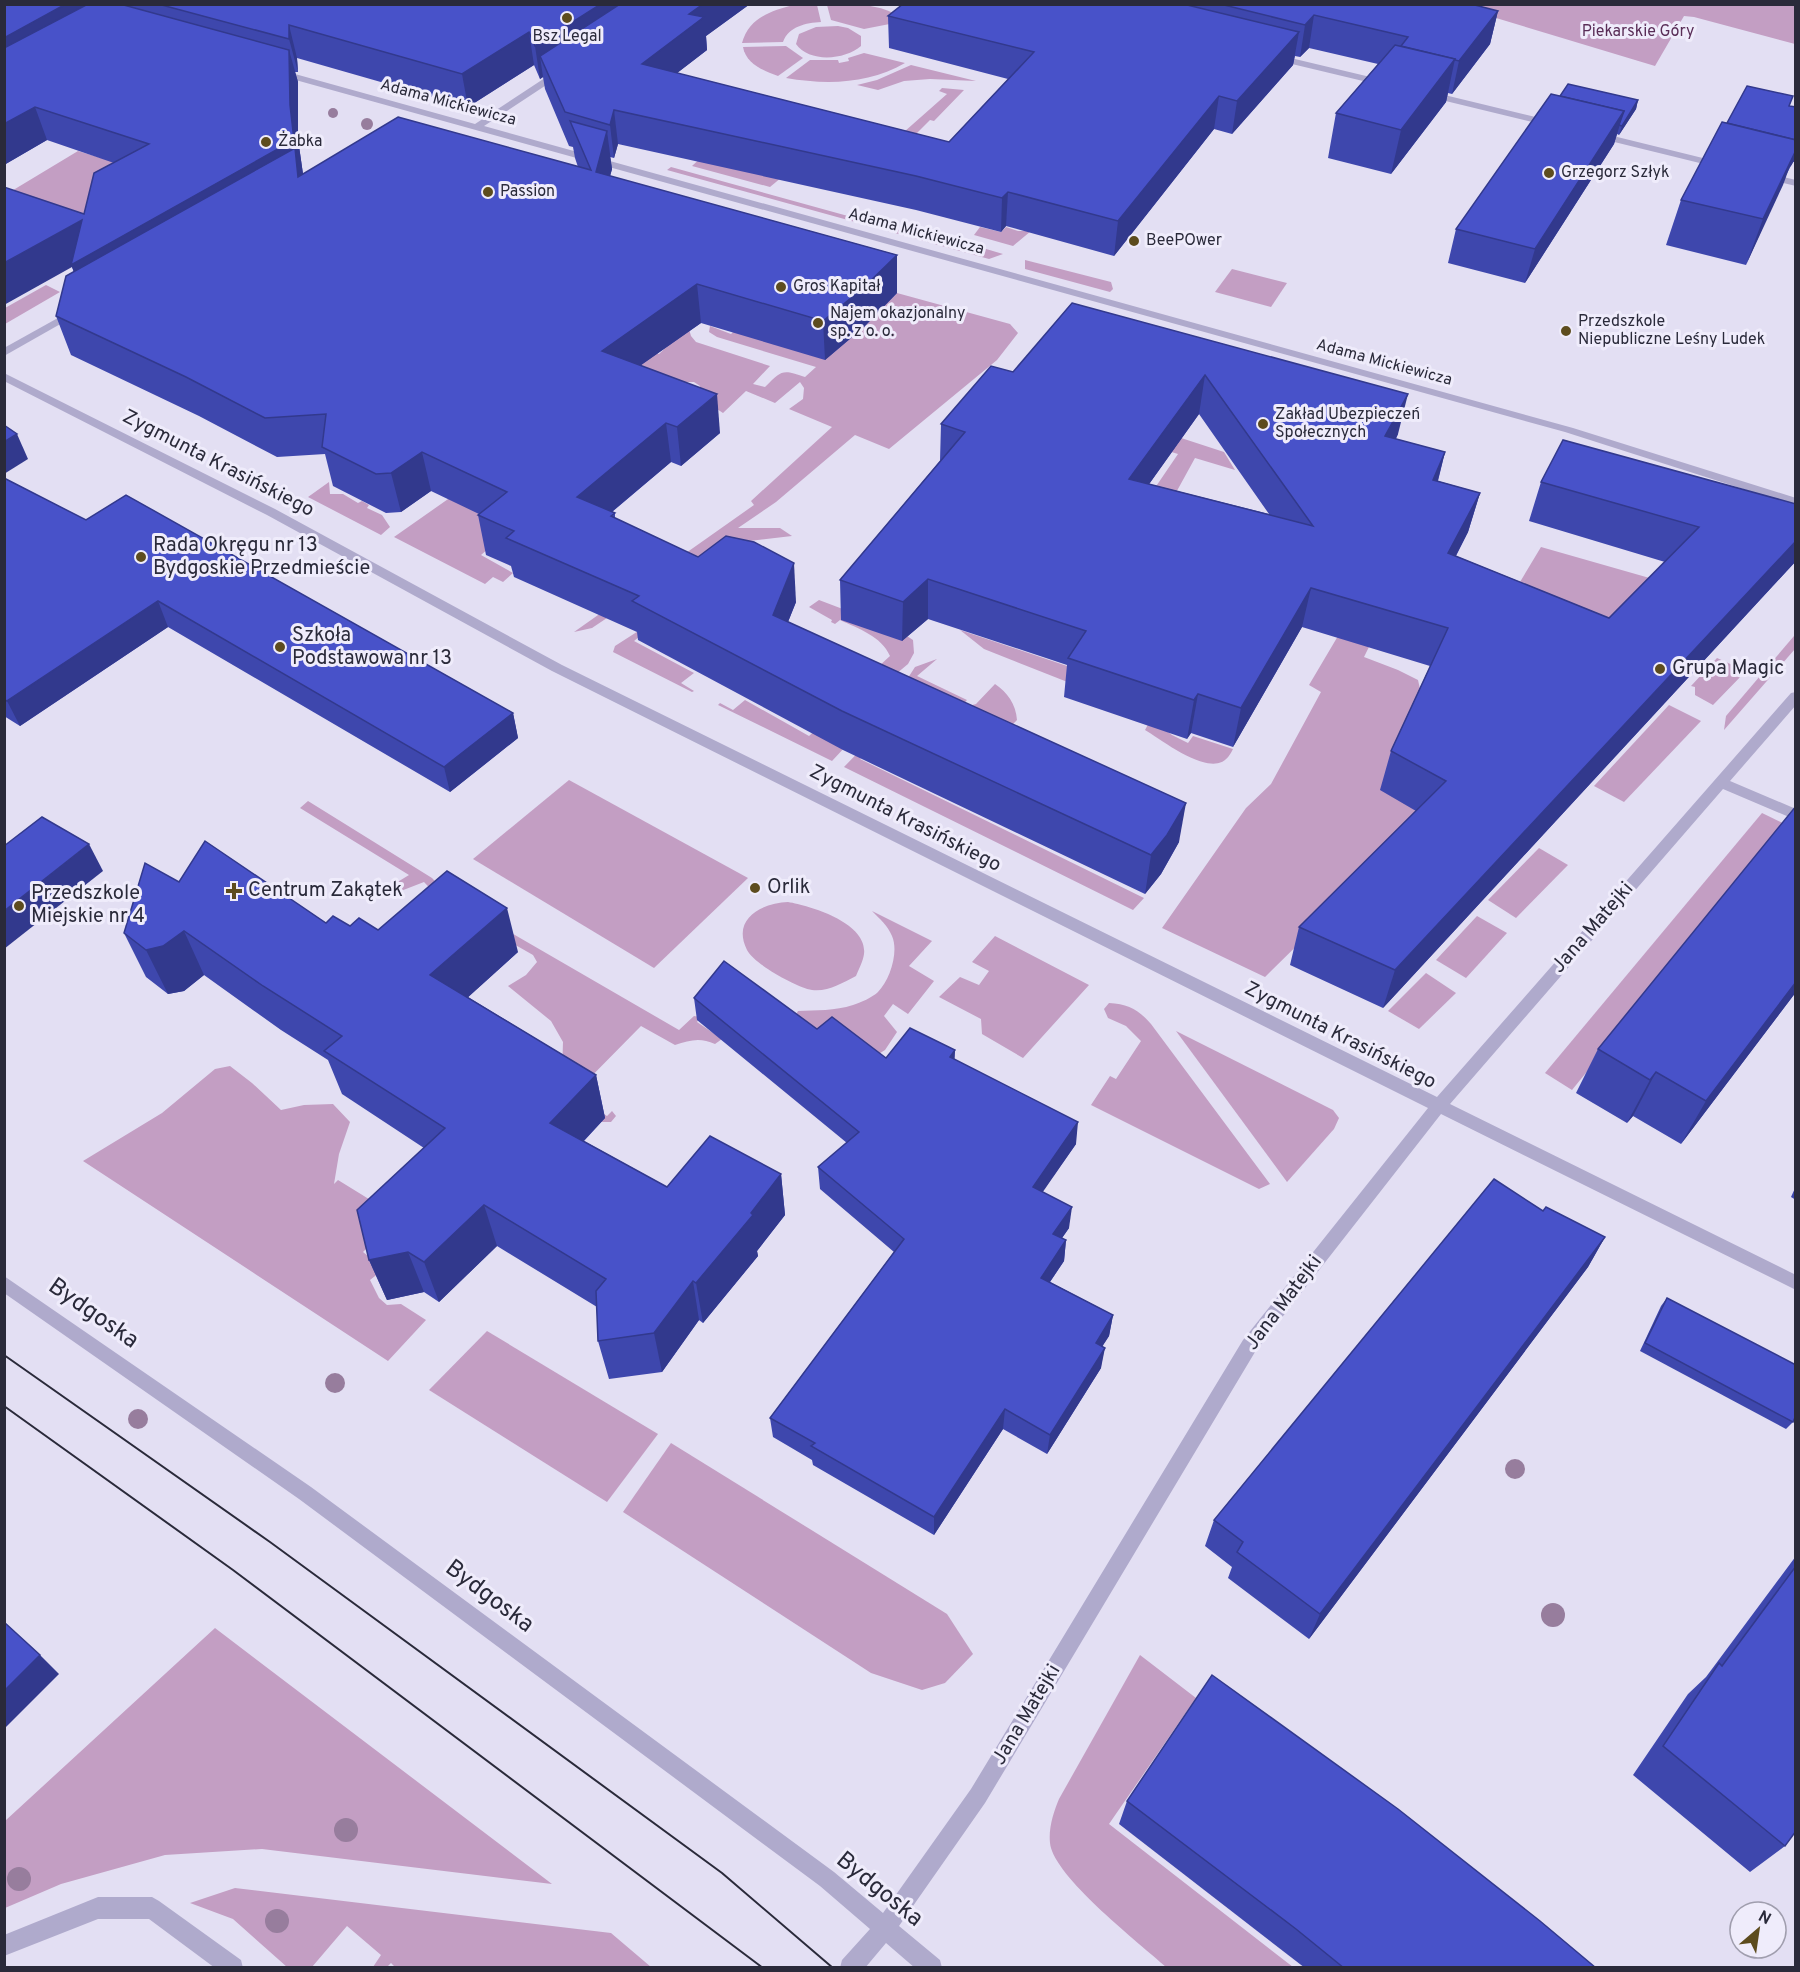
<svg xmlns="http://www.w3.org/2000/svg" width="1800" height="1972" font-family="Overpass,sans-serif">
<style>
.green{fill:#c39ec3}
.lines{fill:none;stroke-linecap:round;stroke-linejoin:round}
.minor{fill:#afaacc;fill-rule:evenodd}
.tram{stroke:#2a2a3a;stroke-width:2}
.tree{fill:#977d9d}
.wall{fill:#3e47ad;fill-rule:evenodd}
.shaded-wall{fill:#32398d}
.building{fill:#4852c9;stroke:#32398d;stroke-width:1.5;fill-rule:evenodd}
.poi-dot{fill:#5d4c1e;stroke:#efecfb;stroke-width:2}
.labels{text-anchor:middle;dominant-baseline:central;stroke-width:6;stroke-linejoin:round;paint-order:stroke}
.far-park-label{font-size:16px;fill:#592d57;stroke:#efecfb}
.far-poi-label{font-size:16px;fill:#2a2a3a;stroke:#efecfb;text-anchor:start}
.far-street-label{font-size:16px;fill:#2a2a3a;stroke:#efecfb}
.street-label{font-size:20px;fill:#2a2a3a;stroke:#efecfb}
.poi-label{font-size:20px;fill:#2a2a3a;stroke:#efecfb;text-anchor:start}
.near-street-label{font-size:24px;fill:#2a2a3a;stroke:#efecfb}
</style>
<rect width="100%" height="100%" fill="#e3dff3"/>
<g class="green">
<path d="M794 5H817L821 22C806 23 789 26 783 42L742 43C749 18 770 11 794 5Z"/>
<path d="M827 5C856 5 882 2 905 21L864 29 831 20Z"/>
<polygon points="1453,5 1795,5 1795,44 1694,17 1684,16 1655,66"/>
<path d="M838 26 848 28 861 36V46C845 60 809 63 796 44L799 34 816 27Z"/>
<path d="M786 46 803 58 778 76C764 71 746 64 743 47Z"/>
<path d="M864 53 905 63C869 84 827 85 786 78L810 60H838L839 63 849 61 848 58Z"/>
<polygon points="911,65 976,81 930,79 904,81 878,90 857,85 877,80"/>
<polygon points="942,88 964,90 934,121 930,120 905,145 904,132 947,94 939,91"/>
<polygon points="205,150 5,259 5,195 78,151 101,158"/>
<polygon points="704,155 782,177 770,187 692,166"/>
<polygon points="671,167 931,239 976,246 1003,254 989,259 667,170"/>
<polygon points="980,227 1001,232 1006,227 1018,231 1031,231 1013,246 974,235"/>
<polygon points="1025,260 1111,282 1113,289 1110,292 1025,269"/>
<polygon points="1232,269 1287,283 1271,307 1215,292"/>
<polygon points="46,285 60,292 5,324 5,308"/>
<path d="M897 293 1010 324 1018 333 997 360 889 449 855 435 776 502 738 528H780L792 536 716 545 592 628 574 632 754 505 751 501 832 427 789 409 803 399 804 388 800 382 775 403 746 391 723 413C713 406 697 400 700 386L694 382H677L481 555 513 573 503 582 493 577 485 584 394 537 642 363 567 317 659 354 692 323 689 329 691 336 696 342 770 366 753 384 765 387C782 370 782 369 805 377L816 367 717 337 709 332 710 326 731 334 740 325 833 353 864 327Z"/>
<polygon points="1028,388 1224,452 1235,470 1195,458 1167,509 1394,596 1364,657 1398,670 1418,680 1422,698 1495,751 1265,977 1162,928 1246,808 1271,784 1321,692 1309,685 1364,592 1142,507 1178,454 997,398"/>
<polygon points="329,482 330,494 343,494 358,503 362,501 369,505 367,508 382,515 390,527 381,535 308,497"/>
<polygon points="1541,547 1653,579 1602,643 1568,603 1520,582"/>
<path d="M819 600 898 630 913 640 914 653 908 664 896 674 888 701 832 761 718 705 720 703 733 710 745 700 809 736 870 681 867 677 890 656C881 636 859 629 840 620L835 624 831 622 832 620 809 607Z"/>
<polygon points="657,619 660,620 634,641 694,673 681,683 694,691 692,692 613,652 615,646"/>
<polygon points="960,630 1076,669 1070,683 984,649"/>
<polygon points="1794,636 1795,649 1724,730 1726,716"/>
<polygon points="1717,658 1746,671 1713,705 1695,695 1695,687 1691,686"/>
<polygon points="937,659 917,676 967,700 959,709 904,684 915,667"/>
<path d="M995 684C1007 692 1016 704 1017 720L1012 725 969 706 976 704Z"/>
<polygon points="1669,705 1701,721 1624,802 1594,786"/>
<polygon points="903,706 906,713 860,759 1144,898 1133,910 844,767"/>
<path d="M1151 719 1172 735 1188 743 1193 736 1233 749C1231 753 1228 758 1225 760 1206 775 1162 740 1145 730Z"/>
<polygon points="569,780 748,878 654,968 473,859"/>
<path d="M308 801 432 878 451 898 679 1030 694 1016 700 1017 697 1022 722 1039 715 1044C700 1037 690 1040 675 1045L641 1026 573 1095 607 1116 612 1111 616 1116 611 1122H600L582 1108 565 1091 562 1072 563 1042 551 1021 508 986 526 975 537 962 533 955 447 906 424 882 393 894 391 886 409 875 300 808Z"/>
<polygon points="1762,813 1787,825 1572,1090 1545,1073"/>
<polygon points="1539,848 1568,865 1516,918 1488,900"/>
<path d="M788 902C811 906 868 923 864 954 863 961 859 969 856 976 842 983 828 992 812 990 796 987 754 964 747 950 731 918 763 903 788 902Z"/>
<path d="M872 911 932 941 909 966 934 981 908 1014 893 1004 884 1016 897 1032 885 1050 869 1060 790 1026 798 1011C816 1010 835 1011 853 1005 860 1003 873 997 878 992 890 980 899 952 892 936 888 926 880 919 872 911Z"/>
<polygon points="1477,916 1507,933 1466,978 1436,960"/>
<polygon points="995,936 1089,985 1023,1058 982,1034 981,1019 939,997 960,977 979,985 989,971 972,962"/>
<polygon points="1426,973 1456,993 1419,1029 1388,1011"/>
<path d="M1109 1003C1128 1004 1138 1009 1151 1024L1270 1184 1259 1189 1091 1105 1110 1076 1116 1079 1141 1041 1126 1026 1108 1018 1104 1009Z"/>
<polygon points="1176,1031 1333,1110 1339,1118 1334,1129 1287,1182"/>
<polygon points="230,1066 252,1083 281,1110 304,1105 333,1104 350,1122 339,1154 334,1184 338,1180 398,1217 363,1252 384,1269 370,1280 379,1298 387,1305 401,1304 426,1320 388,1361 83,1161 162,1113 215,1069"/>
<polygon points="487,1331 658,1434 607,1502 429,1390"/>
<polygon points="671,1443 947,1614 973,1654 945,1683 922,1690 871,1673 623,1512"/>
<polygon points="215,1628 552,1884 262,1849 165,1855 61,1884 5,1908 5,1821"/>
<path d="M1140 1655 1196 1698 1109 1824 1293 1967H1166C1138 1942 1061 1882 1051 1848 1047 1833 1053 1813 1059 1799Z"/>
<polygon points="235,1888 611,1933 651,1967 396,1968 391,1963 387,1967 373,1967 381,1955 347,1926 312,1967 287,1967 233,1919 190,1903"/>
</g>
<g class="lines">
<g class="minor">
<polygon points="1274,54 1387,81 1389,83 1384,86 1271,59 1271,55"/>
<polygon points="277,69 475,124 557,70 563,70 563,74 484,126 1573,428 1796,498 1796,506 1565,432 274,74 274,70"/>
<polygon points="1428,91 1556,122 1558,124 1553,127 1425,96 1423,94"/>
<polygon points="1597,132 1723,163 1725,165 1720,168 1594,137 1594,133"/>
<polygon points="1766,173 1796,180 1796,186 1763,178 1761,176"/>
<polygon points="74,309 78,310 78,314 4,356 4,348"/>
<polygon points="4,373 275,509 562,665 1437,1097 1791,693 1796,692 1796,705 1730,781 1796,809 1796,820 1723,789 1450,1104 1796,1275 1796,1290 1441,1114 1255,1352 985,1803 899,1926 940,1960 942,1968 915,1968 886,1943 865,1968 840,1968 842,1960 870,1929 820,1886 299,1499 4,1293 4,1276 311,1487 834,1872 883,1913 971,1789 1243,1340 1428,1108 552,671 267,515 4,381"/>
<polygon points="98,1897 152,1897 159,1901 241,1960 243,1968 215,1968 149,1919 98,1919 4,1956 4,1935"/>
</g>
<g class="tram">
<polyline points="4,1355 270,1542 722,1873 833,1968"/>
<polyline points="4,1406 233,1570 763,1968"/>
</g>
</g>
<g class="tree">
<circle cx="333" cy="113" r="5"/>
<circle cx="367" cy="124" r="6"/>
<circle cx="335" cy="1383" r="10"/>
<circle cx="138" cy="1419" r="10"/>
<circle cx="1515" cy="1469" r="10"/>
<circle cx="1553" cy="1615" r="12"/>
<circle cx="346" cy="1830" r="12"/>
<circle cx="19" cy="1879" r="12"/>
<circle cx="277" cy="1921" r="12"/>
</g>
<g class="wall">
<path d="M4 4H750L706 36 707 50 677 73 949 142 1008 79 889 48 888 16 903 4H1471L1498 11 1490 44 1452 94 1448 93 1446 102 1391 174 1328 158 1336 113 1378 64 1309 48 1300 57 1295 56 1293 65 1232 134 1214 129 1114 256 1006 226 1001 232 916 210 618 144 614 158 610 157 612 169 610 176 897 255V293L864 327 825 360 701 323 641 365 720 433 681 466 671 462 612 512 615 513V518L698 557 796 602 788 622 1179 842 1161 874 1145 894 843 750 638 640 637 632 514 577 511 566 486 555 478 515 479 514 431 491 401 512 386 513 333 486 325 454 277 457 199 416 71 355 56 316 74 272 72 267 84 214 114 163 47 140 4 165ZM297 58 468 107 534 65 540 79 543 77 545 89 569 146 573 147 575 158 578 167 303 174 298 139V82L295 72H298Z"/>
<polygon points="1560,96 1638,100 1636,109 1619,135 1617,134 1614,144 1525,283 1448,263 1456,229"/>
<polygon points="1789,106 1796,107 1796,162 1793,162 1786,175 1746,265 1666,245 1681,200 1727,123"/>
<path d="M1072 303 1398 434 1396 439 1445 452 1438 481 1480 493 1468 532 1456 556 1609 618 1665 562 1529 521 1541 482 1796 504V561L1383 1008 1290 965 1299 927 1416 811 1380 790 1391 751 1430 666 1302 627 1233 747 1191 733 1187 739 1064 697 1067 665 928 619 902 641 841 620 840 580 940 461 941 424 1013 372ZM1199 414 1269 514 1149 484Z"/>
<polygon points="4,478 86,520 513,713 518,738 450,792 168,627 20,726 4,716"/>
<polygon points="179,882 326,923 518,952 468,997 596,1075 605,1118 584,1141 667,1187 781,1174 785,1215 757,1251 758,1256 703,1323 699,1320 662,1372 609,1379 598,1341 597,1307 497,1246 439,1302 424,1292 387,1300 369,1260 424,1148 342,1094 328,1060 281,1030 204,975 184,991 168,994 146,977 124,933"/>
<polygon points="1796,992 1681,1144 1633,1116 1627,1123 1576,1093 1598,1049"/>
<polygon points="694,998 817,1029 886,1058 955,1050 954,1059 1076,1144 1042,1192 1069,1228 1062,1238 1066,1240 1064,1261 1050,1282 1113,1315 1109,1336 1102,1346 1101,1368 1047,1454 1003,1429 934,1535 813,1465 812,1460 773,1437 770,1418 894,1252 820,1189 818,1167 847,1143 697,1020"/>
<polygon points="1796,1186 1796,1200 1791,1197"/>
<polygon points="1543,1211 1605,1237 1588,1267 1309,1639 1228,1578 1232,1567 1205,1546 1214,1520"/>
<polygon points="1667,1298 1793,1422 1786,1429 1640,1351 1661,1306"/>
<polygon points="1796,1556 1796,1831 1785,1846 1750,1872 1633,1775 1688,1694 1706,1677"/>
<polygon points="1127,1801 1596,1968 1305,1968 1119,1824"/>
</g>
<g class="shaded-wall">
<polygon points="66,4 93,4 4,77 4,38"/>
<polygon points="601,4 654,4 540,56 543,77 540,79 535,46"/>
<polygon points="703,4 750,4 706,36 707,50 646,97 642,64 689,14"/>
<polygon points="1498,11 1490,44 1452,94 1459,61"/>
<polygon points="1314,15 1309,48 1300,57 1305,25"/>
<polygon points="289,25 297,58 298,72 289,39"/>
<polygon points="529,32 534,65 468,107 462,74"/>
<polygon points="1299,32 1293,65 1232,134 1237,101"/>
<polygon points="289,50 298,82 298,139 303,174 84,299 72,267 4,305 4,263 290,105"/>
<polygon points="1455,59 1446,102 1391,174 1401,130"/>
<polygon points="1219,96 1214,129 1114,256 1118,221"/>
<polygon points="1638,100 1636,109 1619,135 1622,126"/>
<polygon points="35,107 47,140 4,165 4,124"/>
<polygon points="614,110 618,144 614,158 610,125"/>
<polygon points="1624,111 1614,144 1525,283 1535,249"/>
<polygon points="607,131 612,169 601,209 596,172"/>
<polygon points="1796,150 1783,185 1746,265 1763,219"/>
<polygon points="1008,192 1006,226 1001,232 1002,198"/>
<polygon points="897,255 897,293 864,327 825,360 823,321"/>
<polygon points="697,284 701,323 607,389 602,351"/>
<polygon points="1205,375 1199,414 1125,518 1129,479"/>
<polygon points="717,394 720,433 681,466 677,427"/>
<polygon points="1408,394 1398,434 1375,475 1385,436"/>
<polygon points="666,423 671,462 583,536 577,497"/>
<polygon points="17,434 28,459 4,474 4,442"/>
<polygon points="422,452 431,491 401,512 391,473"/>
<polygon points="1445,452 1435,491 1433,480"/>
<polygon points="1480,493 1468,532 1437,592 1448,553"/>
<polygon points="1796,541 1796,561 1383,1008 1395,970"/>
<polygon points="794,563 796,602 775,654 773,615"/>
<polygon points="928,579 928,619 902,641 903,602"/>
<polygon points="1311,588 1302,627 1233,747 1241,708"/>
<polygon points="158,601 168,627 20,726 7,701"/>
<polygon points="1198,694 1191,733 1187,739 1194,700"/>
<polygon points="513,713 518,738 450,792 444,767"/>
<polygon points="1186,803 1179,842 1161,874 1145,894 1151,855"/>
<polygon points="89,844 103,871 4,949 4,911"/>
<polygon points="507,908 518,952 444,1019 430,975"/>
<polygon points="184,931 204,975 184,991 168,994 146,950"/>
<polygon points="1796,982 1796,992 1681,1144 1706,1101"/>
<polygon points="955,1050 954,1072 950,1057"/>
<polygon points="1656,1072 1633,1116 1627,1123 1650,1080"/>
<polygon points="596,1075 605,1118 561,1165 550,1123"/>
<polygon points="1078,1122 1076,1144 1031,1209 1033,1187"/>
<polygon points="781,1174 785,1215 757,1251 758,1256 703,1323 696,1283"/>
<polygon points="484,1205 497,1246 439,1302 424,1262"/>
<polygon points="1072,1207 1069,1228 1050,1255 1053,1234"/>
<polygon points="1605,1237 1588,1267 1309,1639 1320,1614"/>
<polygon points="1066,1240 1064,1261 1039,1298 1041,1278"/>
<polygon points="408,1252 424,1292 387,1300 369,1260"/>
<polygon points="693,1281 699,1320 662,1372 654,1333"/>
<polygon points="1113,1315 1109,1336 1092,1363 1096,1343"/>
<polygon points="1105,1348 1101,1368 1047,1454 1050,1435"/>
<polygon points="1005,1409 1003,1429 934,1535 934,1517"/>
<polygon points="40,1655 59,1674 4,1729 4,1691"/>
</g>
<g class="building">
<polygon points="4,4 66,4 4,38"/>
<polygon points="88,4 120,4 289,50 290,105 294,140 71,265 82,220 4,263 4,187 84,214 94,173 149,144 35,107 4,124 4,48"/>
<polygon points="158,4 601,4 535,46 529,32 462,74 289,25 289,39"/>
<polygon points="620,4 703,4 689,14 704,17 642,64 949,142 1034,52 888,16 903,4 1183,4 1299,32 1237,101 1219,96 1118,221 1008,192 1002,198 916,176 614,110 610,125 565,112 540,56"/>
<polygon points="1220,4 1471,4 1498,11 1459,61 1455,60 1455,59 1401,46 1408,37 1314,15 1305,25"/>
<polygon points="1395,45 1455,59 1401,130 1336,113"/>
<polygon points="1568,84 1638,100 1622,126 1619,125 1624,111 1560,96"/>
<polygon points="1747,86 1793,96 1789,106 1796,107 1796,140 1727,123"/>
<polygon points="1551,94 1624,111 1535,249 1456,229"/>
<polygon points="398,117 591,170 570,121 607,131 596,172 897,255 863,288 823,321 697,284 602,351 717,394 677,427 666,423 577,497 615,513 611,516 698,557 726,536 754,542 794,563 773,615 1186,803 1167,835 1151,855 842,711 632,601 639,596 506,538 514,531 478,515 507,492 422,452 391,473 376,474 322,447 326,414 265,418 186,377 56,316 66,276 295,148 298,177"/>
<polygon points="1722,122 1796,140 1796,150 1763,219 1681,200"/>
<polygon points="1796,152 1796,156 1790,166"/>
<path d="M1072 303 1408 394 1385 436 1445 452 1433 480 1480 493 1448 553 1609 618 1699 527 1541 482 1563 440 1796 504V541L1395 970 1299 927 1446 781 1391 751 1448 628 1311 588 1241 708 1198 694 1194 700 1068 658 1086 631 928 579 903 602 840 580 965 432 941 424 991 366 1013 372ZM1205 375 1313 526 1129 479Z"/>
<polygon points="4,425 17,434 4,442"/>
<polygon points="4,478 86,520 126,495 513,713 444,767 158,601 7,701 4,699"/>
<polygon points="1796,806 1796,982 1706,1101 1656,1072 1650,1080 1598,1049"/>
<polygon points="42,817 89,844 4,911 4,846"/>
<polygon points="205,841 326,923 333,916 350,926 359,918 378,930 447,871 507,908 430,975 596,1075 550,1123 667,1187 710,1136 781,1174 751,1213 753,1215 696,1283 693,1281 654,1333 598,1341 596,1291 606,1279 484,1205 424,1262 408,1252 369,1260 357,1210 445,1128 324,1051 342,1036 263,986 184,931 163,946 146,950 124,933 145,863 179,882"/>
<polygon points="724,961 817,1029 832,1017 886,1058 910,1028 955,1050 950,1057 1078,1122 1033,1187 1072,1207 1053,1234 1066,1240 1041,1278 1113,1315 1096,1343 1105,1348 1050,1435 1005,1409 934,1517 811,1446 815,1443 770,1418 904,1239 818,1167 859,1132 694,998"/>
<polygon points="1494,1179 1543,1211 1546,1207 1605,1237 1320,1614 1237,1552 1243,1542 1214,1520"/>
<polygon points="1667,1298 1796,1365 1796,1415 1793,1422 1645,1343"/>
<polygon points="1796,1566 1796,1831 1785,1846 1663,1746 1719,1663 1722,1666"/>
<polygon points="4,1622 40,1655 4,1691"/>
<polygon points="1212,1675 1398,1809 1540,1921 1596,1968 1344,1968 1296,1929 1127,1801"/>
</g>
<g class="poi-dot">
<circle cx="567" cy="18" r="6"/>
<circle cx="266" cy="142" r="6"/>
<circle cx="1549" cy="173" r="6"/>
<circle cx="488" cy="192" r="6"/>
<circle cx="1134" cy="241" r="6"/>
<circle cx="781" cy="287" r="6"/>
<circle cx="818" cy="323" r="6"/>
<circle cx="1566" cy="331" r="6"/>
<circle cx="1263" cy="424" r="6"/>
<circle cx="141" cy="557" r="6"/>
<circle cx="280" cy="647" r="6"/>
<circle cx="1660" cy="669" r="6"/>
<circle cx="755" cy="888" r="6"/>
<path d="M231 882h6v6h6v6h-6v6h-6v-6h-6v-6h6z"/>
<circle cx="19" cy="906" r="6"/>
</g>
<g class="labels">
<g class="far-park-label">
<text x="1638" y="32">Piekarskie Góry</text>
</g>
<g class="far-poi-label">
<text x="567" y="37" text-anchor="middle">Bsz Legal</text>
<text x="278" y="142">Żabka</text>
<text x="1561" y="173">Grzegorz Szłyk</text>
<text x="500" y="192">Passion</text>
<text x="1146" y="241">BeePOwer</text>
<text x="793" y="287">Gros Kapitał</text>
<text x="830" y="314">Najem okazjonalny<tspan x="830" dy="18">sp. z o. o.</tspan></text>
<text x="1578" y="322">Przedszkole<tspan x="1578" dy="18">Niepubliczne Leśny Ludek</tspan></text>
<text x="1275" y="415">Zakład Ubezpieczeń<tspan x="1275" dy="18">Społecznych</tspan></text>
</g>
<g class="far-street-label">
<text transform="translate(448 103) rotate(15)">Adama Mickiewicza</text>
<text transform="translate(916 232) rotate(15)">Adama Mickiewicza</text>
<text transform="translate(1384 363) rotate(15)">Adama Mickiewicza</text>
</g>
<g class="street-label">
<text transform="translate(218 464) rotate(27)">Zygmunta Krasińskiego</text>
<text transform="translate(905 819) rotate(27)">Zygmunta Krasińskiego</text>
<text transform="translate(1593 928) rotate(-49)">Jana Matejki</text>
<text transform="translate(1340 1036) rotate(27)">Zygmunta Krasińskiego</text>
<text transform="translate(1284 1303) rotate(-53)">Jana Matejki</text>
<text transform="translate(1027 1715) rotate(-59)">Jana Matejki</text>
</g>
<g class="poi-label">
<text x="153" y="546">Rada Okręgu nr 13<tspan x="153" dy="23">Bydgoskie Przedmieście</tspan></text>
<text x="292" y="636">Szkoła<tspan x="292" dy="23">Podstawowa nr 13</tspan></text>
<text x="1672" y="669">Grupa Magic</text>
<text x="767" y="888">Orlik</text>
<text x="248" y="891">Centrum Zakątek</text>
<text x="31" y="894">Przedszkole<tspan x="31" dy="23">Miejskie nr 4</tspan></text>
</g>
<g class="near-street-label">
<text transform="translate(93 1314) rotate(35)">Bydgoska</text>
<text transform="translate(489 1597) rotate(37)">Bydgoska</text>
<text transform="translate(879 1890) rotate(39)">Bydgoska</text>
</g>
</g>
<rect width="1800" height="1972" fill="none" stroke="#2a2a3a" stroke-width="12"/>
<g transform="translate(1758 1930) rotate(29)"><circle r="28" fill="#efecfb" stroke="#a09eae" stroke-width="1.5"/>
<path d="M0-4.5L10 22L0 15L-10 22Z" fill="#5d4c1e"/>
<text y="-9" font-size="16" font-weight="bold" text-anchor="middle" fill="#2a2a3a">N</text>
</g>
</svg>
